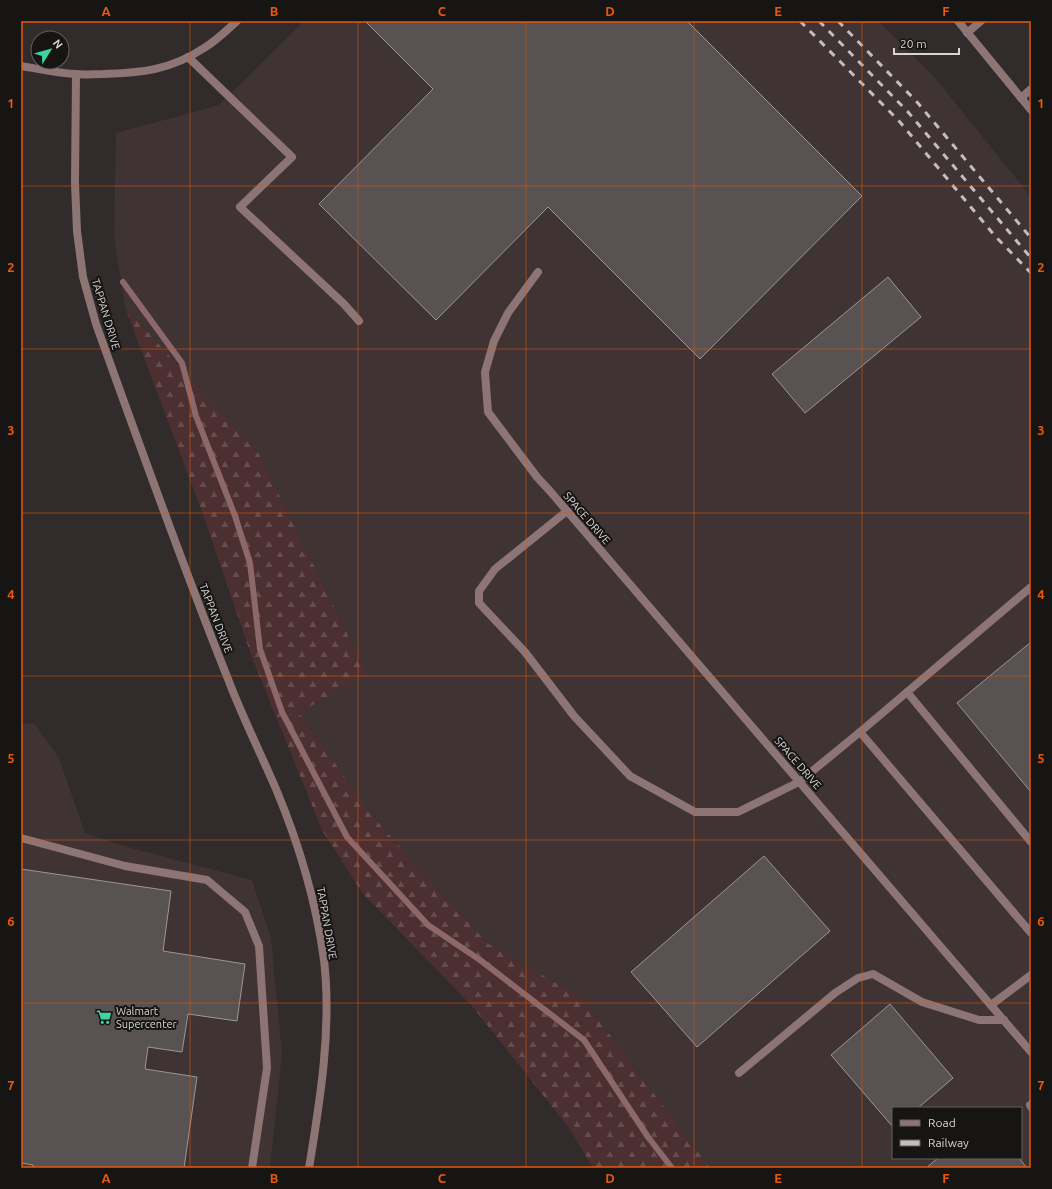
<svg xmlns="http://www.w3.org/2000/svg" width="1052" height="1189" font-family="Ubuntu,sans-serif">
<style>
.built{fill:#3f3333;fill-rule:evenodd}
.forest{fill:url(#forest-firs)}
.lines{fill:none;stroke-linecap:round;stroke-linejoin:round}
.stream{stroke:#8c686b;stroke-width:6}
.building{fill:#585252;stroke:#9d9696}
.service{stroke:#8d7475;stroke-width:8}
.minor{stroke:#8d7475;stroke-width:8}
.tertiary{stroke:#8d7475;stroke-width:8}
.rail{stroke:#c3bebe;stroke-width:3;stroke-dasharray:7 7;stroke-linecap:butt}
.grid{fill:none;stroke:#e8590c;stroke-width:1;stroke-opacity:0.55}
.labels{text-anchor:middle;dominant-baseline:central;stroke-width:4;stroke-linejoin:round;paint-order:stroke}
.street-label{font-size:11px;fill:#d9d5d5;stroke:#171414}
.poi-label{font-size:11px;fill:#d9d5d5;stroke:#171414;text-anchor:start}
.neatline{fill:none;stroke:#e8590c;stroke-width:1.5}
.grid-label{font-size:13px;text-anchor:middle;font-weight:bold;fill:#e8590c}
</style>
<defs>
<pattern id="forest-firs" width="22" height="20" patternUnits="userSpaceOnUse"><rect width="22" height="20" fill="#4c2f30"/><path d="M5 1l3.5 6h-7zM16 11l3.5 6h-7z" fill="#654c4d"/></pattern>
</defs>
<rect width="100%" height="100%" fill="#312b2b"/>
<g class="built">
<path d="M304 21H878L936 79 1031 197V1168H710L582 998 487 943 375 819 299 713 367 674 259 454 125 307 114 236 116 133 219 105ZM893 1108H1021V1158H893Z"/>
<polygon points="34,723 59,758 85,833 131,848 252,880 271,938 282,1053 270,1168 21,1168 21,724"/>
</g>
<polygon class="forest" points="125,307 259,454 367,674 299,713 375,819 487,943 582,998 710,1168 593,1168 570,1129 472,1006 363,894 322,830 253,660 201,509"/>
<g class="lines">
<polyline class="stream" points="123,282 182,363 196,416 235,516 250,563 260,649 282,712 347,837 428,925 480,960 584,1040 648,1137 672,1168"/>
</g>
<g class="building">
<polygon points="365,21 687,21 862,196 700,359 548,207 436,320 319,204 433,89"/>
<polygon points="888,277 921,317 805,413 772,374"/>
<polygon points="1031,642 1031,792 957,703"/>
<polygon points="764,856 830,931 697,1047 631,972"/>
<polygon points="21,869 171,891 163,951 245,964 237,1021 188,1014 182,1052 148,1047 145,1069 197,1077 184,1168 33,1168 33,1165 21,1163"/>
<polygon points="890,1004 953,1078 918,1108 893,1108 893,1127 831,1055"/>
<polygon points="938,1158 1019,1158 1027,1168 926,1168"/>
</g>
<g class="lines">
<g class="service">
<polyline points="967,33 981,21"/>
<polyline points="188,57 292,157 240,207 344,304 359,321"/>
<polyline points="538,272 508,313 494,341 485,372 488,412 537,477 549,490"/>
<polyline points="567,511 495,569 479,591 479,603 525,652 574,716 630,776 695,812 738,812 799,782 860,732 1031,587"/>
<polyline points="907,692 1031,842"/>
<polyline points="860,732 1031,933"/>
<polyline points="21,838 125,866 207,880 245,912 259,946 267,1068 252,1168"/>
<polyline points="991,1005 1031,975"/>
<polyline points="739,1073 835,993 858,978 873,974 922,1002 979,1020 1004,1020"/>
<polyline points="1030,1105 1031,1107"/>
</g>
<g class="minor">
<path d="M21 66C39 69 57 73 75 74 84 75 94 74 103 74 141 73 171 70 204 48 216 41 226 31 237 21"/>
<path d="M76 74 75 183 77 231 83 277 96 324C139 443 181 562 228 679 242 716 260 752 276 789 299 844 316 901 324 960 332 1028 320 1101 309 1168"/>
<polyline points="1021,98 1031,89"/>
<polyline points="549,490 1031,1052"/>
</g>
<polyline class="tertiary" points="958,21 1031,110"/>
<g class="rail">
<polyline points="800,21 899,121 995,236 1031,273"/>
<polyline points="819,21 908,112 1031,258"/>
<polyline points="838,21 917,102 1031,238"/>
</g>
</g>
<path class="grid" d="M190 21V1168M358 21V1168M526 21V1168M694 21V1168M862 21V1168M21 186H1031M21 349H1031M21 513H1031M21 676H1031M21 840H1031M21 1003H1031"/>
<defs>
<g id="supermarket-bare" transform="scale(1.2)"><path d="M-6-5.5h2.5l.6 2H6L4.5 2H-2.5L-4.4-4H-6ZM-1.5 3.2a1.3 1.3 0 1 0 .1 0ZM3 3.2a1.3 1.3 0 1 0 .1 0Z" fill="#3cd4a4" stroke="#171414" stroke-width="2.5" paint-order="stroke"/></g>
</defs>
<g fill-rule="evenodd">
<use href="#supermarket-bare" x="104" y="1017"/>
</g>
<g class="labels">
<g class="street-label">
<text transform="translate(106 314) rotate(73)">TAPPAN DRIVE</text>
<text transform="translate(587 518) rotate(49)">SPACE DRIVE</text>
<text transform="translate(216 618) rotate(69)">TAPPAN DRIVE</text>
<text transform="translate(798 763) rotate(49)">SPACE DRIVE</text>
<text transform="translate(327 923) rotate(80)">TAPPAN DRIVE</text>
</g>
<g class="poi-label">
<text x="116" y="1011">Walmart<tspan x="116" dy="13">Supercenter</tspan></text>
</g>
</g>
<rect width="1052" height="1189" fill="none" stroke="#171414" stroke-width="44"/>
<rect x="892" y="1107" width="130" height="52" fill="#171414" stroke="#656161"/>
<rect x="900" y="1120" width="20" height="6" fill="#8d7475" stroke="#656161"/>
<text x="928" y="1127" font-size="12" fill="#d9d5d5">Road</text>
<rect x="900" y="1140" width="20" height="6" fill="#c3bebe" stroke="#656161"/>
<text x="928" y="1147" font-size="12" fill="#d9d5d5">Railway</text>
<g transform="translate(50 50) rotate(53)"><circle r="19" fill="#171414" stroke="#656161"/>
<path d="M0-3L7 15L0 10L-7 15Z" fill="#3cd4a4"/>
<text y="-6" font-size="11" font-weight="bold" text-anchor="middle" fill="#d9d5d5">N</text>
</g>
<path d="M894 48v6h65v-6" fill="none" stroke="#d9d5d5" stroke-width="2"/>
<text x="900" y="48" font-size="12" fill="#d9d5d5" stroke="#171414" stroke-width="3" paint-order="stroke">20 m</text>
<rect x="22" y="22" width="1008" height="1145" class="neatline"/>
<g class="grid-label">
<text x="106" y="16">A</text>
<text x="274" y="16">B</text>
<text x="442" y="16">C</text>
<text x="610" y="16">D</text>
<text x="778" y="16">E</text>
<text x="946" y="16">F</text>
<text x="11" y="108">1</text>
<text x="1041" y="108">1</text>
<text x="11" y="272">2</text>
<text x="1041" y="272">2</text>
<text x="11" y="435">3</text>
<text x="1041" y="435">3</text>
<text x="11" y="599">4</text>
<text x="1041" y="599">4</text>
<text x="11" y="763">5</text>
<text x="1041" y="763">5</text>
<text x="11" y="926">6</text>
<text x="1041" y="926">6</text>
<text x="11" y="1090">7</text>
<text x="1041" y="1090">7</text>
<text x="106" y="1183">A</text>
<text x="274" y="1183">B</text>
<text x="442" y="1183">C</text>
<text x="610" y="1183">D</text>
<text x="778" y="1183">E</text>
<text x="946" y="1183">F</text>
</g>
</svg>
